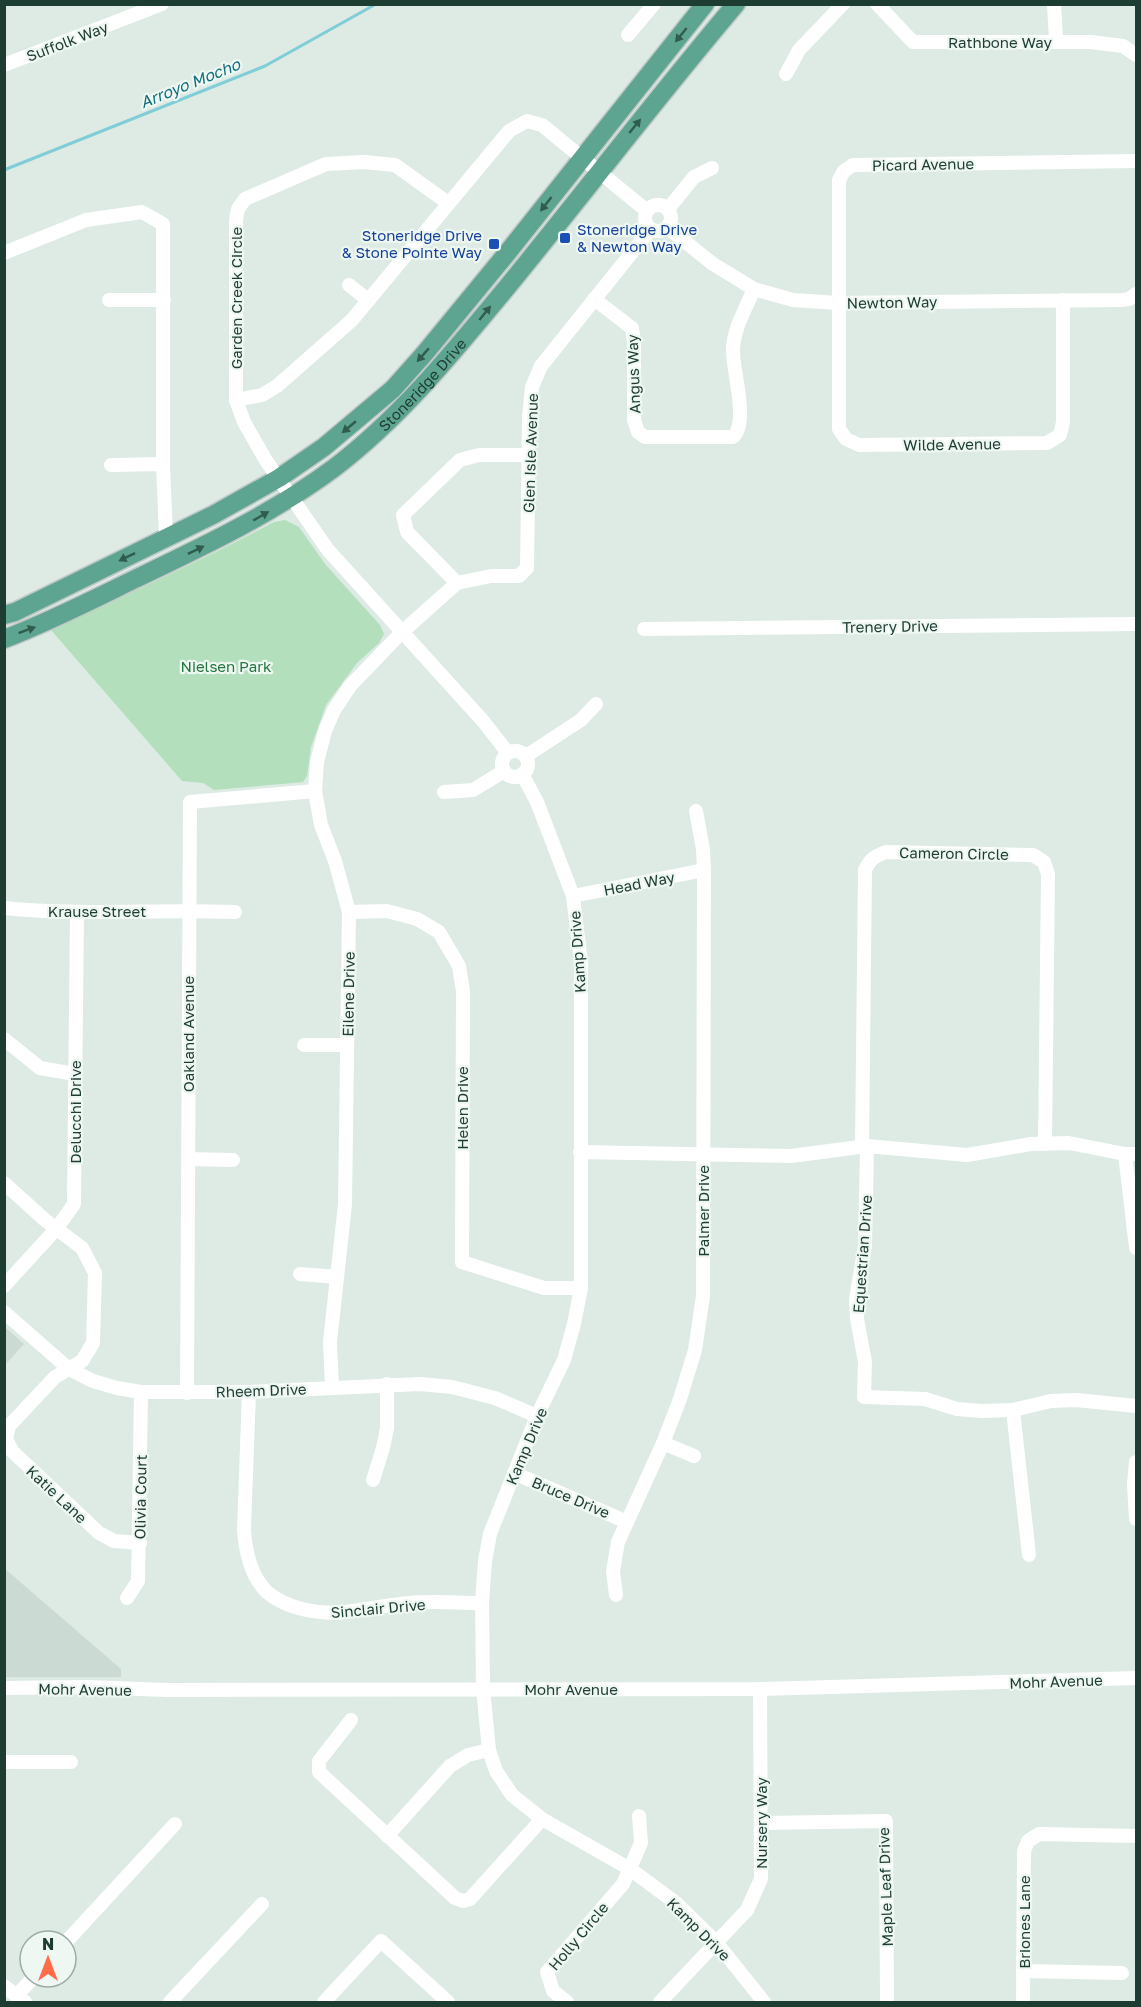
<svg xmlns="http://www.w3.org/2000/svg" width="1141" height="2007" font-family="'Golos Text',sans-serif">
<style>
.built{fill:#cbdbd3}
.green{fill:#b3dfbd}
.lines{fill:none;stroke-linecap:round;stroke-linejoin:round}
.stream{stroke:#7ecdd7;stroke-width:3}
.major-casing{stroke:#c0c8c6;stroke-width:21}
.minor{stroke:#fff;stroke-width:14}
.major{stroke:#5da590;stroke-width:18}
.oneway{fill:#305c4e}
.transit-dot{fill:#1a4fb4;stroke:#eef7f2;stroke-width:2}
.labels{text-anchor:middle;dominant-baseline:central;stroke-width:4.5;stroke-linejoin:round;paint-order:stroke}
.street-label{font-size:15px;fill:#1d3c32;stroke:#eef7f2}
.transit-label{font-size:15px;fill:#164399;stroke:#eef7f2;text-anchor:start}
.park-label{font-size:15px;fill:#247640;stroke:#eef7f2}
.water-label{font-size:16px;font-style:italic;fill:#12707d;stroke:#eef7f2}
</style>
<rect width="100%" height="100%" fill="#ddebe4"/>
<g class="built">
<polygon points="4,1326 24,1344 5,1365 4,1365"/>
<polygon points="4,1568 121,1669 121,1677 5,1677"/>
</g>
<path class="green" d="M285 520 299 527 325 564 380 625 384 634 379 643 357 663 326 705 311 747 307 776 303 782 214 790 203 783 182 781 51 630C126 595 201 561 274 522Z"/>
<g class="lines">
<polyline class="stream" points="4,170 265,66 376,4"/>
<g class="major-casing">
<g id="major">
<polyline points="4,615 15,612 213,515 279,478 324,447 393,389 425,353 508,252 705,4"/>
<path id="s1" d="M4 639C49 622 92 600 135 579 204 546 272 514 334 468 401 417 455 350 508 286 585 192 658 96 736 4"/>
</g>
</g>
<g class="minor">
<polyline points="877,4 913,42 1091,42 1123,46 1136,55"/>
<polyline points="1054,4 1056,41"/>
<polyline points="628,35 654,4"/>
<polyline points="4,65 162,4"/>
<polyline points="786,74 799,50 843,4"/>
<polyline points="448,203 395,165 364,162 326,164 245,199 238,209 236,220 236,400 244,422 265,459 328,550 483,721 508,753"/>
<circle cx="658" cy="218" r="13"/>
<polyline points="668,209 694,177 712,168"/>
<polyline points="668,228 713,264 754,289 793,300 838,303 1122,300 1129,299 1136,294"/>
<polyline points="4,253 86,220 142,212 163,224 163,464 166,537"/>
<polyline points="349,285 368,300"/>
<path d="M594 299 632 328 634 342V420L638 432 645 437H733C749 422 733 373 733 351 733 329 746 308 754 289"/>
<polyline points="109,300 164,300"/>
<polyline points="1063,300 1063,422 1060,435 1047,443 859,445 846,439 839,429 839,180 844,171 853,165 1136,161"/>
<polyline points="236,400 262,395 277,386 352,320 509,131 527,121 542,125 647,211"/>
<polyline points="111,465 163,464"/>
<polyline points="457,583 407,532 403,515 460,460 479,455 528,455"/>
<polyline points="644,629 1136,624"/>
<circle cx="515" cy="764" r="13"/>
<polyline points="526,756 581,720 596,704"/>
<polyline points="522,774 537,802 573,896 581,963 581,1288 574,1324 564,1360 537,1416 490,1534 485,1561 482,1603 483,1689 489,1750 496,1771 512,1795 542,1819 630,1869 676,1903 716,1942 764,2002"/>
<polyline points="444,792 473,790 504,771"/>
<polyline points="573,896 704,870"/>
<path d="M4 908C81 916 158 909 235 912"/>
<polyline points="349,912 387,911 417,919 439,932 459,966 463,991 462,1262 544,1288 581,1288"/>
<polyline points="4,1039 40,1068 75,1074"/>
<polyline points="304,1045 347,1045"/>
<polyline points="867,1146 865,1246 856,1299 857,1319 865,1362 864,1397 925,1399 957,1409 981,1411 1013,1410 1051,1401 1076,1400 1136,1406"/>
<path d="M862 1147 865 870C870 859 875 856 886 852L1033 855 1044 862 1048 874 1045 1144"/>
<polyline points="580,1152 791,1156 867,1146 967,1155 1031,1144 1069,1143 1125,1154 1136,1154"/>
<polyline points="1125,1154 1136,1248"/>
<polyline points="188,1159 233,1160"/>
<polyline points="4,1183 45,1220 82,1248 95,1273 93,1343 82,1361 55,1377 9,1426 6,1439 12,1451 99,1533 114,1541 140,1543"/>
<polyline points="300,1274 337,1277"/>
<polyline points="4,1286 57,1228 74,1204 77,912"/>
<polyline points="4,1312 69,1369 93,1381 117,1388 141,1392 249,1392 420,1384 452,1387 495,1398 537,1416"/>
<polyline points="332,1387 330,1342 345,1204 349,912 335,861 321,825 315,791 317,762 325,731 334,710 350,686 401,633 457,583 491,576 519,576 527,568 529,416 532,387 541,366 650,230"/>
<path d="M249 1392 244 1529C245 1550 251 1577 267 1592 286 1609 321 1615 346 1612 364 1610 382 1606 400 1604 427 1600 455 1603 482 1603"/>
<polyline points="187,1393 190,802 315,791"/>
<polyline points="1013,1410 1029,1555"/>
<polyline points="663,1443 694,1456"/>
<polyline points="1136,1462 1134,1484 1136,1519"/>
<polyline points="514,1473 627,1522"/>
<polyline points="373,1480 383,1448 387,1428 387,1384"/>
<polyline points="616,1595 613,1571 618,1542 663,1443 680,1399 695,1350 703,1296 704,870 703,849 696,811"/>
<polyline points="127,1598 138,1581 141,1392"/>
<polyline points="4,1688 87,1687 167,1690 760,1689 1136,1678"/>
<polyline points="351,1720 319,1761 319,1772 455,1898 463,1901 470,1899 542,1819"/>
<polyline points="4,1762 71,1762"/>
<polyline points="761,1823 886,1821 887,2002"/>
<polyline points="387,1836 450,1766 468,1755 489,1750"/>
<polyline points="66,1942 175,1824"/>
<polyline points="1023,1971 1122,1973"/>
<polyline points="4,1986 25,2002"/>
<polyline points="17,1995 34,1977"/>
<polyline points="170,2002 262,1904"/>
<polyline points="324,2002 381,1941 448,2002"/>
<polyline points="567,2002 553,1991 547,1972 623,1884 641,1843 639,1816"/>
<polyline points="660,2002 747,1910 761,1879 760,1689"/>
<polyline points="1023,2002 1024,1851 1028,1841 1039,1834 1136,1836"/>
</g>
<use href="#major" class="major"/>
</g>
<defs><path id="oneway-solid" d="M-6-.8H1V-3.2L6.5 0L1 3.2V.8H-6Z" transform="scale(1.5)"/></defs>
<g class="oneway">
<use href="#oneway-solid" transform="translate(681 35) rotate(129)"/>
<use href="#oneway-solid" transform="translate(635 126) rotate(-51)"/>
<use href="#oneway-solid" transform="translate(546 204) rotate(128)"/>
<use href="#oneway-solid" transform="translate(485 313) rotate(-51)"/>
<use href="#oneway-solid" transform="translate(423 355) rotate(131)"/>
<use href="#oneway-solid" transform="translate(349 427) rotate(140)"/>
<use href="#oneway-solid" transform="translate(261 516) rotate(-30)"/>
<use href="#oneway-solid" transform="translate(196 550) rotate(-26)"/>
<use href="#oneway-solid" transform="translate(127 557) rotate(154)"/>
<use href="#oneway-solid" transform="translate(27 630) rotate(-20)"/>
</g>
<g class="transit-dot">
<rect x="559" y="232" width="12" height="12" rx="3"/>
<rect x="488" y="238" width="12" height="12" rx="3"/>
</g>
<g class="labels">
<g class="street-label">
<text transform="translate(67 41) rotate(-21)">Suffolk Way</text>
<text x="1000" y="42">Rathbone Way</text>
<text transform="translate(923 164) rotate(-1)">Picard Avenue</text>
<text transform="translate(236 298) rotate(-90)">Garden Creek Circle</text>
<text transform="translate(892 302) rotate(-1)">Newton Way</text>
<text transform="translate(633 374) rotate(-92)">Angus Way</text>
<text stroke="none"><textPath href="#s1" startOffset="494">Stoneridge Drive</textPath></text>
<text transform="translate(952 444) rotate(-1)">Wilde Avenue</text>
<text transform="translate(530 453) rotate(-88)">Glen Isle Avenue</text>
<text transform="translate(890 626) rotate(-1)">Trenery Drive</text>
<text transform="translate(954 853) rotate(1)">Cameron Circle</text>
<text transform="translate(639 883) rotate(-11)">Head Way</text>
<text x="97" y="911">Krause Street</text>
<text transform="translate(577 952) rotate(-94)">Kamp Drive</text>
<text transform="translate(348 994) rotate(-89)">Eilene Drive</text>
<text transform="translate(188 1034) rotate(-90)">Oakland Avenue</text>
<text transform="translate(462 1108) rotate(-90)">Helen Drive</text>
<text transform="translate(75 1112) rotate(-90)">Delucchi Drive</text>
<text transform="translate(703 1211) rotate(-90)">Palmer Drive</text>
<text transform="translate(862 1254) rotate(-86)">Equestrian Drive</text>
<text transform="translate(261 1390) rotate(-2)">Rheem Drive</text>
<text transform="translate(526 1446) rotate(-67)">Kamp Drive</text>
<text transform="translate(57 1494) rotate(43)">Katie Lane</text>
<text transform="translate(140 1497) rotate(-89)">Olivia Court</text>
<text transform="translate(571 1497) rotate(23)">Bruce Drive</text>
<text transform="translate(378 1608) rotate(-5)">Sinclair Drive</text>
<text transform="translate(1056 1681) rotate(-2)">Mohr Avenue</text>
<text transform="translate(85 1689) rotate(1)">Mohr Avenue</text>
<text x="571" y="1689">Mohr Avenue</text>
<text transform="translate(761 1823) rotate(-90)">Nursery Way</text>
<text transform="translate(885 1887) rotate(-92)">Maple Leaf Drive</text>
<text transform="translate(1024 1922) rotate(-90)">Briones Lane</text>
<text transform="translate(699 1929) rotate(45)">Kamp Drive</text>
<text transform="translate(578 1936) rotate(-50)">Holly Circle</text>
</g>
<g class="transit-label">
<text x="577" y="229">Stoneridge Drive<tspan x="577" dy="17">&amp; Newton Way</tspan></text>
<text x="482" y="235" text-anchor="end">Stoneridge Drive<tspan x="482" dy="17">&amp; Stone Pointe Way</tspan></text>
</g>
<g class="park-label">
<text x="226" y="666">Nielsen Park</text>
</g>
<g class="water-label">
<text transform="translate(190 83) rotate(-22)">Arroyo Mocho</text>
</g>
</g>
<rect width="1141" height="2007" fill="none" stroke="#1d3c32" stroke-width="12"/>
<g transform="translate(48 1959)"><circle r="28" fill="#eef7f2" stroke="#9aaca5" stroke-width="1.5"/>
<path d="M0-4.5L10 22L0 15L-10 22Z" fill="#ff6c47"/>
<text y="-9" font-size="16" font-weight="bold" text-anchor="middle" fill="#1d3c32">N</text>
</g>
</svg>
